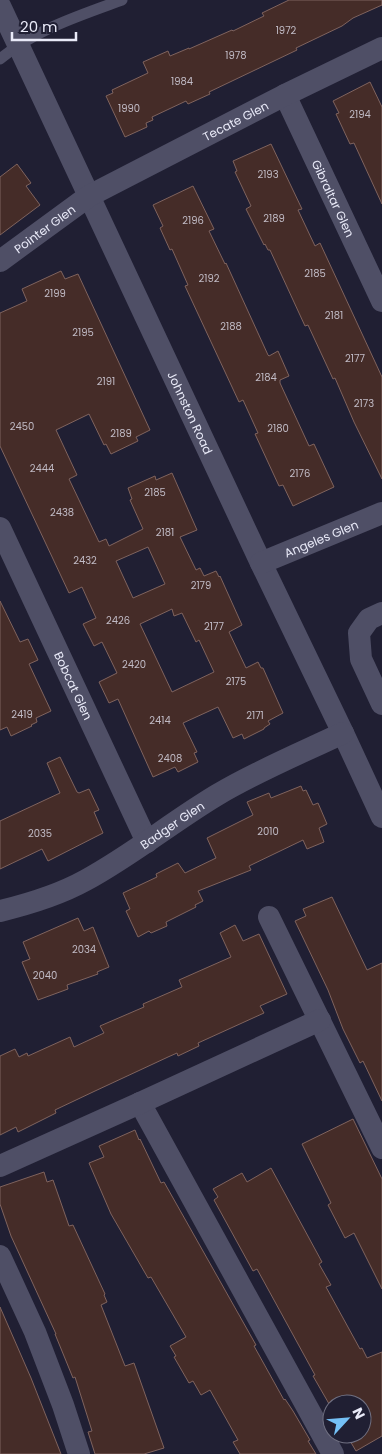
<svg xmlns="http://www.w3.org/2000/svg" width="382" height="1454" font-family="Poppins,sans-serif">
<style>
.building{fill:#452c28;stroke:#7f635e;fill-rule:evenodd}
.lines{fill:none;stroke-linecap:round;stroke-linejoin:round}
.service{stroke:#4f4f66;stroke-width:11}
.minor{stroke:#4f4f66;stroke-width:22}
.labels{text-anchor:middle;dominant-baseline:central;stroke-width:5;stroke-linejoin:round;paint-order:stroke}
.number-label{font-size:10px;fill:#c0bac4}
.street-label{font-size:12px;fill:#e9eaf8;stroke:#201f33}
</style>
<rect width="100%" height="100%" fill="#201f33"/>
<g class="building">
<polygon points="289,0 382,0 382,5 353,18 342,26 296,48 297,50 209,92 210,94 188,104 186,101 152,117 153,120 146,123 147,127 125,137 106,96 113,93 112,90 148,73 143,62 168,51 170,56 189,48 189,49 232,30 233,31 264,16 262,13"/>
<polygon points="370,82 382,107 382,204 354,143 350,144 336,114 339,113 333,101"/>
<polygon points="271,144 302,209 298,210 315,246 320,243 382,377 382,479 354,422 335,378 333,379 308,325 305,326 270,250 268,250 265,244 264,245 246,209 251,206 235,172 237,171 233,161"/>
<polygon points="17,164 31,183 26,186 40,205 0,235 0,177"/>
<polygon points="193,186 214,229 209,231 225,264 226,263 268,355 269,356 278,351 289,376 280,380 280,383 309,446 314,444 334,487 293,506 283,485 279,486 255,434 258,433 243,400 239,402 185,286 188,285 172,249 170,250 160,228 163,226 153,205"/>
<path d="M61 271 65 279 78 274 150 430 136 437 138 441 111 454 106 444 104 445 89 414 56 430 77 475 69 479 99 542 106 539 109 546 143 529 130 500 132 499 128 488 155 476 156 480 172 473 197 530 180 537 196 570 200 568 204 576 216 571 219 577 220 576 242 625 229 632 246 668 258 662 261 668H263L283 713 268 721 270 724 264 728V729L244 739 242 734 233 738 218 707 183 723 197 752 194 753 198 762 178 772 175 767 153 777 118 699 109 703 99 682 117 673 102 642 94 646 83 624 96 618 82 587 69 593 0 446V313L27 301 22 289ZM148 547 165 584 133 598 116 561ZM172 609 174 616 182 613 196 642 199 640 214 672 172 692 140 624Z"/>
<polygon points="0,601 20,642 28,639 38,660 29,664 51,711 36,718 37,722 31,725 32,726 11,736 7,727 0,730"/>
<polygon points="60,757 77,792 79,793 89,789 99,810 94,812 103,833 48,861 42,849 0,869 0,821 60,793 47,763"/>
<polygon points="301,786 303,791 306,790 313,805 318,803 327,824 319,828 324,842 307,849 303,840 249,866 251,870 198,891 203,901 195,905 196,907 166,922 167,926 151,933 149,931 138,937 126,911 130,909 123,893 157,877 156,874 178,863 185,873 216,858 207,838 253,815 247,802 269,793 271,798"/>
<polygon points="332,897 367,970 382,963 382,1101 363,1061 360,1063 343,1029 328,990 295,921 306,916 303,909"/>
<polygon points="78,918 84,931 93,927 109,967 97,972 98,974 67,985 68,989 38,1000 22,962 30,959 23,942"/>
<polygon points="235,925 243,941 259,934 287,994 260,1006 264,1013 198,1043 199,1046 178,1056 177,1053 168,1057 95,1091 57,1109 55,1110 56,1113 18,1132 16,1127 0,1135 0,1056 15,1049 19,1057 27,1053 28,1056 70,1037 74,1047 104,1033 100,1026 144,1007 143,1004 182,987 179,980 231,957 220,933"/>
<polygon points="353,1119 382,1179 382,1289 354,1233 345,1238 328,1205 331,1203 302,1144"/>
<polygon points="135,1130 139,1140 140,1139 161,1183 164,1182 190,1228 256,1345 254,1346 284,1400 285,1399 293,1411 310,1440 308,1441 316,1454 240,1454 233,1442 238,1440 210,1390 201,1395 193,1381 189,1383 174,1357 176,1356 170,1346 186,1337 151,1277 148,1278 111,1214 89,1163 104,1157 99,1146"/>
<polygon points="271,1168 322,1262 319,1264 331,1285 326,1287 360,1349 362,1348 367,1358 382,1352 382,1436 356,1451 346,1434 362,1434 362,1404 332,1404 332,1409 313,1376 315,1375 257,1269 253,1271 214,1200 218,1197 213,1189 242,1173 247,1182"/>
<polygon points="44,1172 47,1182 53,1180 69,1226 73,1225 105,1294 104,1295 107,1302 101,1305 125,1366 134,1363 164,1448 144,1454 95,1454 88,1432 92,1431 75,1377 73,1378 55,1334 56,1334 11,1236 0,1204 0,1187"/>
<polygon points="0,1307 31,1378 61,1454 0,1454"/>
</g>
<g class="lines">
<path class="service" d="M0 59C37 29 78 16 122 0"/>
<g class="minor">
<path id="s1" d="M0 6 261 563 343 733 382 817"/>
<path id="s2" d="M285 95 382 301"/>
<path id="s3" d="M0 261 89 196 285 95 382 48"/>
<path id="s4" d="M0 528 147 842"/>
<path id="s5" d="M261 563 382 513"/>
<polyline points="382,613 369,619 359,633 361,659 382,704"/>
<path id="s6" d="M0 911C29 904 59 895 86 880 132 855 172 822 217 795 257 771 301 753 343 733"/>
<polyline points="269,917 382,1148"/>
<polyline points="140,1103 333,1454"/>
<polyline points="0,1166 140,1103 320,1020"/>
<polyline points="0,1256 35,1332 63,1405 79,1454"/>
</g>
</g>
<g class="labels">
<g class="number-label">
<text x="286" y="30">1972</text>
<text x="236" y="55">1978</text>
<text x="182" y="81">1984</text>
<text x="129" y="108">1990</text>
<text x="360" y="114">2194</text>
<text x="268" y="174">2193</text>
<text x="274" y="218">2189</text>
<text x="193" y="220">2196</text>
<text x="315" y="273">2185</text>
<text x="209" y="278">2192</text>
<text x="55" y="293">2199</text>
<text x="334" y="315">2181</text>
<text x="231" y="326">2188</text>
<text x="83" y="332">2195</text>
<text x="355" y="358">2177</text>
<text x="266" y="377">2184</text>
<text x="106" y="381">2191</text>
<text x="364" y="403">2173</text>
<text x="22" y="426">2450</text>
<text x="278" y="428">2180</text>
<text x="121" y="433">2189</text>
<text x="42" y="468">2444</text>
<text x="300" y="473">2176</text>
<text x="155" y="492">2185</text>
<text x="62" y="512">2438</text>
<text x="165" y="532">2181</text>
<text x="85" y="560">2432</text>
<text x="201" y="585">2179</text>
<text x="118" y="620">2426</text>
<text x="214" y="626">2177</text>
<text x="134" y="664">2420</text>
<text x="236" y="681">2175</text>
<text x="22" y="714">2419</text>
<text x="255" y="715">2171</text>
<text x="160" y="720">2414</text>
<text x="170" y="758">2408</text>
<text x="268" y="831">2010</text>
<text x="40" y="833">2035</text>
<text x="84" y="949">2034</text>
<text x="45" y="975">2040</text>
</g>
<g class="street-label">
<text stroke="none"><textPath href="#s3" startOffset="275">Tecate Glen</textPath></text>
<text stroke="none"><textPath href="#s2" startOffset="114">Gibraltar Glen</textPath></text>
<text stroke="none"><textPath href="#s3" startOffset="55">Pointer Glen</textPath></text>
<text stroke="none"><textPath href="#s1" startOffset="449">Johnston Road</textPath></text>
<text stroke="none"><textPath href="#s5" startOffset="65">Angeles Glen</textPath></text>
<text stroke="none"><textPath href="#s4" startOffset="174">Bobcat Glen</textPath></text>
<text stroke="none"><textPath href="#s6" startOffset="194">Badger Glen</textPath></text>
</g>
</g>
<g transform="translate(347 1419) rotate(64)"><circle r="24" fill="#201f33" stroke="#707082"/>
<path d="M0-4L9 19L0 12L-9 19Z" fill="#74c0f6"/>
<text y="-8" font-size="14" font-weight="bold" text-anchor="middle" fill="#e9eaf8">N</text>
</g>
<path d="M12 32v8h64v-8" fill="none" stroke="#e9eaf8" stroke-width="2.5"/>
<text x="20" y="32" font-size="15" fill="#e9eaf8" stroke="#201f33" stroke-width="4" paint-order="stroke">20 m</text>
</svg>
